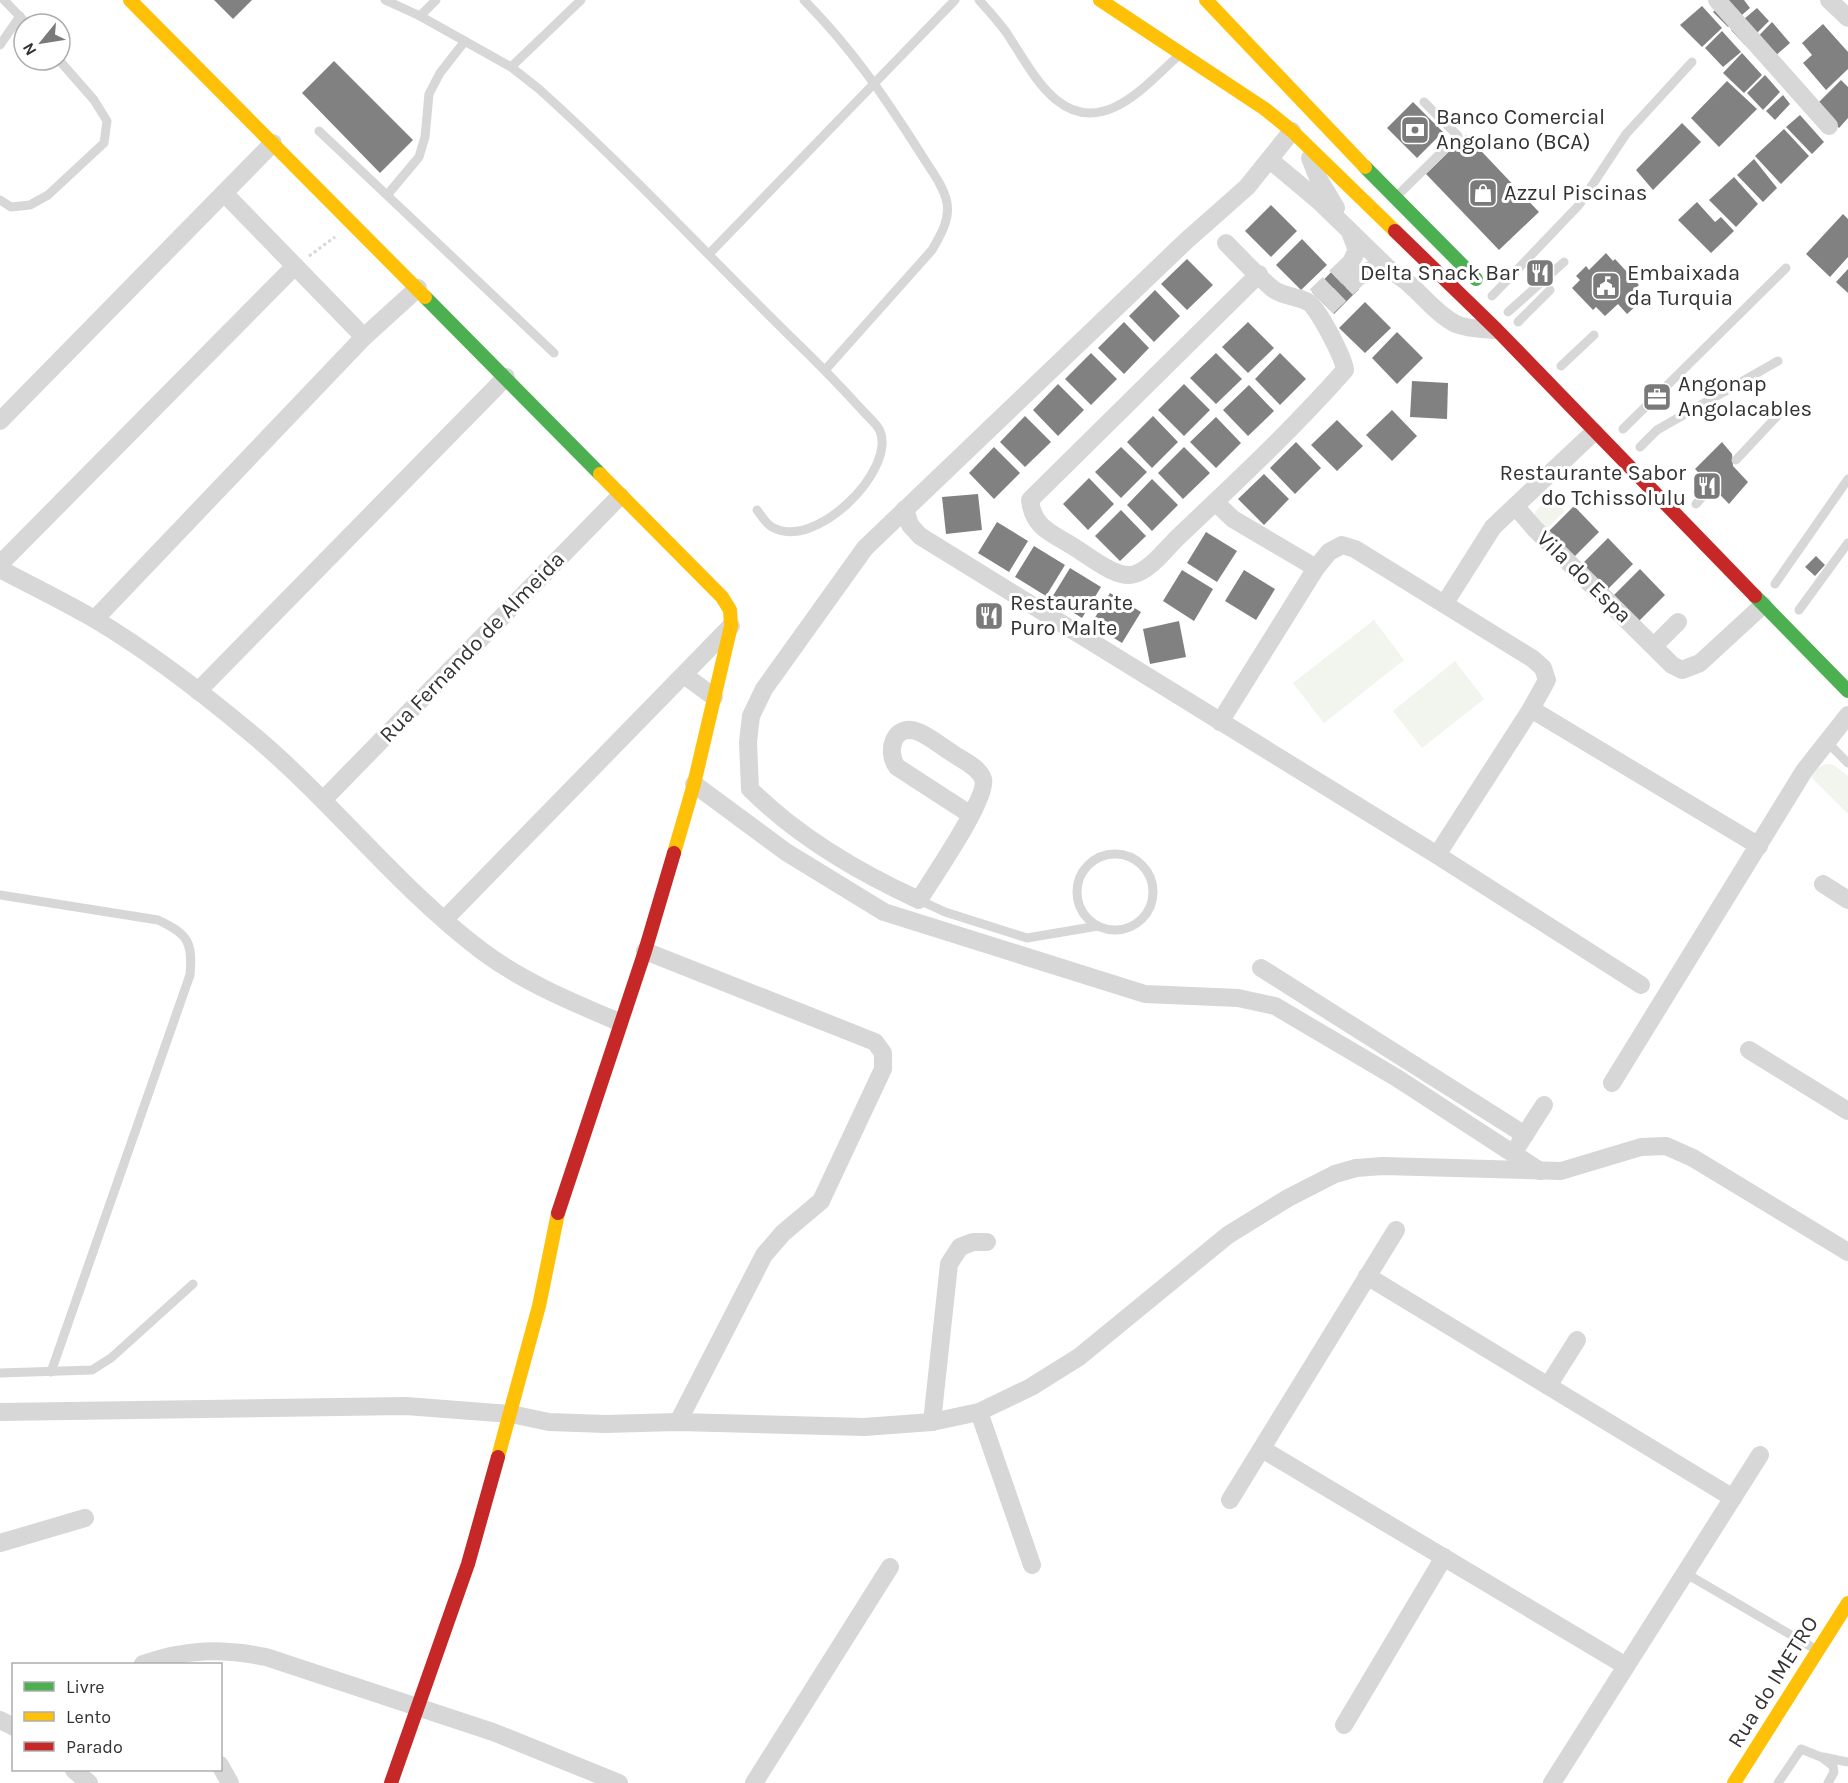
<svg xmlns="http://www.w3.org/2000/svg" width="1848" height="1783" font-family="Karla,sans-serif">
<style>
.green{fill:#f1f5ed}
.building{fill:#818181}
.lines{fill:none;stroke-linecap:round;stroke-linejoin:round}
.street-tunnel{stroke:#d6d6d6;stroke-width:18;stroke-dasharray:18 9;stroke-linecap:butt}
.path{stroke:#d6d6d6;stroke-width:3;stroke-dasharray:3 3;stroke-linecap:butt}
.lane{stroke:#d7d7d7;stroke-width:9}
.street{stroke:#d7d7d7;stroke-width:18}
.fast{stroke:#4caf50;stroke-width:14}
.slow{stroke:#ffc107;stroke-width:14}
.jam{stroke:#c62828;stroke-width:14}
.labels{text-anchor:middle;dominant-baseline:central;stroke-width:6;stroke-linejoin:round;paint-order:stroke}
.poi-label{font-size:22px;fill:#333;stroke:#fff;text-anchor:start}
.street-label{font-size:22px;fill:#333;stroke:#fff}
</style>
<rect width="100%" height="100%" fill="#fff"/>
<g class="green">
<polygon points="1551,496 1565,511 1545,530 1535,520 1535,512"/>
<polygon points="1374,620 1404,660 1324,723 1293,683"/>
<polygon points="1455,661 1484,699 1422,748 1393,711"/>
<polygon points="1826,764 1834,765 1848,776 1848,814 1811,777 1818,768"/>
</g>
<g class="building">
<polygon points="214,0 252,0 233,19"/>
<polygon points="1726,0 1744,0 1750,8 1728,27 1713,12"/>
<polygon points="1702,6 1722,28 1702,47 1680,25"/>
<polygon points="1757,8 1769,21 1745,45 1731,30"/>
<polygon points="1772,22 1790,43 1765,65 1748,47"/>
<polygon points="1823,24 1848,52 1848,69 1826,90 1803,63 1812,55 1802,43"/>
<polygon points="1722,31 1741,52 1723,67 1705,48"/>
<polygon points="1742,53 1762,75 1744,93 1723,73"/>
<polygon points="334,61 413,140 380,173 302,93"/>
<polygon points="1765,75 1780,92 1763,110 1747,93"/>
<polygon points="1841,80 1848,87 1848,118 1839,128 1816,105"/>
<polygon points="1727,81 1757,109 1719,147 1691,118"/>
<polygon points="1783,95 1790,104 1775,120 1766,111"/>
<polygon points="1413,102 1443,132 1417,158 1387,128"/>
<polygon points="1800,115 1824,142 1812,154 1786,127"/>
<polygon points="1682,123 1701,142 1653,190 1636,170"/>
<polygon points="1784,129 1809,156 1781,184 1755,156"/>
<polygon points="1466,135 1539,212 1499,250 1426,174"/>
<polygon points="1754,159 1777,188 1763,202 1737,175"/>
<polygon points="1734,177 1758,204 1736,227 1709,200"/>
<polygon points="1697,202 1715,222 1721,217 1734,231 1711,253 1678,220"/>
<polygon points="1271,205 1297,231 1271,257 1245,231"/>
<polygon points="1843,214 1848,219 1848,257 1830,277 1806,254"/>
<polygon points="1302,239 1327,265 1301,290 1276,265"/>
<polygon points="1606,253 1613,261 1615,259 1639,285 1629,294 1638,304 1627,314 1618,304 1605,316 1596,307 1593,310 1572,288 1580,280 1576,276 1586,266 1589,270"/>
<polygon points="1187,259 1213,285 1187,310 1161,284"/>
<polygon points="1547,259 1556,269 1535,286 1527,276 1529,269 1535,269"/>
<polygon points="1337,266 1359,289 1334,314 1312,292"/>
<polygon points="1848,269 1848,293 1836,282"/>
<polygon points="1155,290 1180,316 1154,342 1129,316"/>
<polygon points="1365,302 1391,328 1365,353 1339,328"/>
<polygon points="1124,322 1149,348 1124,374 1098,348"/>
<polygon points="1248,322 1274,348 1248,373 1222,347"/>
<polygon points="1397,332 1423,358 1397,384 1372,358"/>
<polygon points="1091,353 1117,379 1091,405 1065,379"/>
<polygon points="1216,353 1242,379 1216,404 1190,378"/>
<polygon points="1280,353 1306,379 1280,405 1255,379"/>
<polygon points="1412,381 1448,383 1447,419 1410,417"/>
<polygon points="1058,384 1084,410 1058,436 1033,410"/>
<polygon points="1184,384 1210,410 1184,436 1158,410"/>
<polygon points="1249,385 1274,411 1248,436 1223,410"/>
<polygon points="1392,410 1417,436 1392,461 1366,435"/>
<polygon points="1025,416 1051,442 1025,467 1000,442"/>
<polygon points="1153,416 1178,442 1152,468 1127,442"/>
<polygon points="1216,417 1241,443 1216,468 1190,442"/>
<polygon points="1337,420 1363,446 1337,471 1311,445"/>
<polygon points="1296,442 1321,468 1295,494 1270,468"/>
<polygon points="1722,442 1732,454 1733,466 1748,482 1729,504 1695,469"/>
<polygon points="994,447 1020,473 994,499 969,473"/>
<polygon points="1121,447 1147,472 1121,498 1095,472"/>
<polygon points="1184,447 1210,473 1183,499 1158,473"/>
<polygon points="1264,474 1289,499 1264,525 1238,499"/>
<polygon points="1089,478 1114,504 1088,530 1063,504"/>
<polygon points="1152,479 1178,505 1152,531 1127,505"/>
<polygon points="978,494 982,530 946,534 942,497"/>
<polygon points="1574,506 1599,532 1573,558 1548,532"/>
<polygon points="1121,510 1146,536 1120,561 1095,536"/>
<polygon points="997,522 1028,541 1009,572 978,553"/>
<polygon points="1206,532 1237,551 1217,582 1187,563"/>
<polygon points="1608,538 1633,564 1607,590 1582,564"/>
<polygon points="1034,546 1065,565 1046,596 1015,577"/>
<polygon points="1816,556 1825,565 1815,576 1805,567"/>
<polygon points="1070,568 1101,587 1082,618 1051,599"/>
<polygon points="1640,569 1665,595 1639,621 1614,595"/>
<polygon points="1182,570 1213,589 1194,621 1163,601"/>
<polygon points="1244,570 1275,589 1256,620 1225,601"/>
<polygon points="1110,593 1141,612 1122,643 1091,624"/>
<polygon points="1179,621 1186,657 1150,664 1143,629"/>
</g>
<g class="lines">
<g class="street-tunnel">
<polyline points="1316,296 1342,271"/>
<polyline points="1327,307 1353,282"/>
</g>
<polyline class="path" points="309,256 335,237"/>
<g class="lane">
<polyline points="4,0 27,24"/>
<polyline points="385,0 420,16"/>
<path d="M436 0 420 16 511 67 539 89C629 170 710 258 796 342 819 364 841 387 863 411 868 417 877 424 880 431 896 471 814 552 772 527 766 524 761 515 757 510"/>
<path d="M804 0C853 50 884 96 921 154 930 169 944 186 947 203 950 220 940 236 932 250L826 369"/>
<path d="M979 0C988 10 998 21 1006 32 1031 69 1059 133 1115 107 1137 97 1158 74 1176 58"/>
<polyline points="0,45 20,16"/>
<polyline points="511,67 581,0"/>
<polyline points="319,131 554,353"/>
<polyline points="1400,193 1458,136 1424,102"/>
<polyline points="388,194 419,157 425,137 429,94 440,73 465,41"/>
<polyline points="0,200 11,207 30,205 48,195 104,143 107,121 94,100 59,60"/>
<polyline points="710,253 955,0"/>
<polyline points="1492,296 1579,205 1626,134 1692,62"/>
<polyline points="1508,312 1564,262"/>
<polyline points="1518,322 1550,290"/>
<polyline points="1561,366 1594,335"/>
<polyline points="1623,429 1786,268"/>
<polyline points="1640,447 1657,430 1778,361"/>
<polyline points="1736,460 1780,413"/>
<polyline points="1696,504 1709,489"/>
<polyline points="1775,584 1848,479"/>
<polyline points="1799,610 1848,543"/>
<polyline points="1827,742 1848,763"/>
<circle cx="1115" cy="892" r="38"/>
<path d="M0 895 158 920C188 934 193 942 190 975L51 1372"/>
<polyline points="919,900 945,912 1027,938 1098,926"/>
<polyline points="0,1373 92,1370 111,1358 193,1284"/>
<polyline points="1685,1573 1815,1649"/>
<polyline points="1823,1757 1848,1762"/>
<polyline points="1778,1783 1801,1749 1821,1757 1833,1766 1834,1772 1828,1783"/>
</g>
<g class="street">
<polyline points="1717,0 1829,126"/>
<polyline points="1829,0 1848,18"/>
<polyline points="1310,158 1318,178 1336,208"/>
<polyline points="1270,160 1319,201 1390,270"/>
<polyline points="224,193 364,337"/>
<path d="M1226 243C1241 258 1256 275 1273 289 1284 297 1297 296 1308 302 1318 307 1344 359 1345 370 1293 429 1234 484 1177 538 1166 549 1151 569 1135 574 1117 580 1089 556 1074 547 1052 533 1033 528 1030 500L1259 274"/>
<polyline points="1342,271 1351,262 1357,250 1350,232"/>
<path d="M1353 282C1393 241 1420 307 1456 324 1468 329 1481 329 1494 330"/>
<polyline points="0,421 273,143"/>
<polyline points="1215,502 1233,519 1316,568"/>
<polyline points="1516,507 1535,529 1672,665 1682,670 1700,663 1763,605"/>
<polyline points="905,509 910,525 920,536 1437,855 1641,985"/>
<polyline points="0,564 295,266"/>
<path d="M0 569C32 586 65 602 96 620 150 652 199 690 247 730 330 798 396 886 482 951 523 982 572 1002 619 1022"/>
<polyline points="1445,603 1493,527 1594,432"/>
<polyline points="95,619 364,337 418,288"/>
<polyline points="1654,646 1678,622"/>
<polyline points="684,675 714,697"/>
<polyline points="198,691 506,377"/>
<polyline points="1531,709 1759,846"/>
<polyline points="1220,722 1316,568 1329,552 1342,545 1355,549 1533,659 1543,668 1547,680 1531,709 1437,855"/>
<polyline points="694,784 786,852 884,912 1145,994 1238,998 1275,1006 1397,1078 1540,1171"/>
<polyline points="324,799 620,496"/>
<path d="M971 815 897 767C886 752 893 724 916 731 928 735 941 746 952 753 962 760 979 767 983 779 989 797 931 880 919 900 858 872 798 837 750 789L748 742 751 716 764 689 865 548 1186 241 1247 187 1292 131"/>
<polyline points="1823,884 1848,900"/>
<polyline points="445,919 731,626"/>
<polyline points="645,951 875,1042 883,1053 883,1069 821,1201 783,1233 764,1255 678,1422"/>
<polyline points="1261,968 1525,1135"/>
<polyline points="1749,1050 1848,1111"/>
<polyline points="1612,1083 1804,771 1848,715"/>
<polyline points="1519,1144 1544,1105"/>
<polyline points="1367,1276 1733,1498"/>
<polyline points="1548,1386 1577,1340"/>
<polyline points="0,1412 406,1406 511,1414 549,1422 605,1424 678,1422 864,1427 932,1422 979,1412 1031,1387 1079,1357 1228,1235 1288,1198 1335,1174 1356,1168 1383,1166 1561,1171 1641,1147 1666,1146 1693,1158 1848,1252"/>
<polyline points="979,1412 1032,1565"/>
<polyline points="932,1422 949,1264 960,1247 973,1242 987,1242"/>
<polyline points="1262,1449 1626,1666"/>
<polyline points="1230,1500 1396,1230"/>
<polyline points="0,1543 85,1518"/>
<path d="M143 1664C187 1649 221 1648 266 1657L493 1732 619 1783"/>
<polyline points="0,1720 14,1727"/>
<polyline points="1344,1725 1444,1557"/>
<polyline points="220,1765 230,1783"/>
<polyline points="74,1770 89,1783"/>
<polyline points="754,1783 890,1567"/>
<polyline points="1552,1783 1760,1455"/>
</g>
<g class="fast">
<polyline points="1365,167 1476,279"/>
<polyline points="425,297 600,474"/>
<polyline points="1755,596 1848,691"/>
</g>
<g class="slow">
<polyline points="130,0 425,297"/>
<polyline points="1100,0 1265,109 1292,131 1395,231"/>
<polyline points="1206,0 1365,167"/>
<polyline points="600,474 722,597 730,610 731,626 694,784 674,853"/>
<polyline points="498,1457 539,1306 558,1213"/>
<polyline points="1734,1783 1848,1603"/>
</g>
<g class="jam">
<polyline points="1395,231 1497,330 1755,596"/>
<polyline points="558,1213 645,951 674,853"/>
<polyline points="391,1783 468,1564 498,1457"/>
</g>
</g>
<defs>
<g id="bank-square" transform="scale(1.5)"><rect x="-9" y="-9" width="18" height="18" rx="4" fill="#7a7a7a" stroke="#fff"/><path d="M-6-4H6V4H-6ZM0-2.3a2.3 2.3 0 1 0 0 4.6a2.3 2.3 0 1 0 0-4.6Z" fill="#fff"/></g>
<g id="shop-square" transform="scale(1.5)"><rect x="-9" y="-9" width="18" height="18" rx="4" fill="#7a7a7a" stroke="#fff"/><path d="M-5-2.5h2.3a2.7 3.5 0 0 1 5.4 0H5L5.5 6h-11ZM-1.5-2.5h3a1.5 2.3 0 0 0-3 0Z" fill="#fff"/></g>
<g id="restaurant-square" transform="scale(1.5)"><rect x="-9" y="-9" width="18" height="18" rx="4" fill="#7a7a7a" stroke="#fff"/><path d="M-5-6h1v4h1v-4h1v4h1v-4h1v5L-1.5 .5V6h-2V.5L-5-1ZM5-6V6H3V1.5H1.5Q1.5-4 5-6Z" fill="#fff"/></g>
<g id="civic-square" transform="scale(1.5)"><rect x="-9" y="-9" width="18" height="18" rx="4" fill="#7a7a7a" stroke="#fff"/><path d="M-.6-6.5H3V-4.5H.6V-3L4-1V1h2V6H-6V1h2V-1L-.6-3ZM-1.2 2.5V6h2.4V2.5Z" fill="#fff"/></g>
<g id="office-square" transform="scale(1.5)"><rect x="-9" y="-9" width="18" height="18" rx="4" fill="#7a7a7a" stroke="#fff"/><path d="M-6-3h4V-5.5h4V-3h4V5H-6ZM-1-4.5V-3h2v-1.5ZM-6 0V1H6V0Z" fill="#fff"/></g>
</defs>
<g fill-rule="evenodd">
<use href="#bank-square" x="1415" y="130"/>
<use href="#shop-square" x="1483" y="193"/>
<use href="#restaurant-square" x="1540" y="273"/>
<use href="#civic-square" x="1606" y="286"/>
<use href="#office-square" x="1657" y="397"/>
<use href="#restaurant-square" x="1707" y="486"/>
<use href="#restaurant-square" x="989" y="616"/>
</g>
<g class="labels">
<g class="poi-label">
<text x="1436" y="117">Banco Comercial<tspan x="1436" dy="25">Angolano (BCA)</tspan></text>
<text x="1504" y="193">Azzul Piscinas</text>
<text x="1519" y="273" text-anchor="end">Delta Snack Bar</text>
<text x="1627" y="273">Embaixada<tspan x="1627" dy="25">da Turquia</tspan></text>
<text x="1678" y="384">Angonap<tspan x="1678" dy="25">Angolacables</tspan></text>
<text x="1686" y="473" text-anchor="end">Restaurante Sabor<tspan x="1686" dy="25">do Tchissolulu</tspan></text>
<text x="1010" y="603">Restaurante<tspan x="1010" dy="25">Puro Malte</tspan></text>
</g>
<g class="street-label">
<text transform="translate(1584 577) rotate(44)">Vila do Espa</text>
<text transform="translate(472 647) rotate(-46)">Rua Fernando de Almeida</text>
<text transform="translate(1773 1682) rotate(-58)">Rua do IMETRO</text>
</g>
</g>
<rect x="12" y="1663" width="210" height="108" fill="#ffffff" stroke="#adadad" stroke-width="1.5"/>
<rect x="24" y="1682" width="30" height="9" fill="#4caf50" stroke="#adadad" stroke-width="1.5"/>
<text x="66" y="1693" font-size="18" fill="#333333">Livre</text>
<rect x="24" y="1712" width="30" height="9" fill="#ffc107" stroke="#adadad" stroke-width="1.5"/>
<text x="66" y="1723" font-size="18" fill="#333333">Lento</text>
<rect x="24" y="1742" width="30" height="9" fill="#c62828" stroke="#adadad" stroke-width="1.5"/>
<text x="66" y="1753" font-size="18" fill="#333333">Parado</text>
<g transform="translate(42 42) rotate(240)"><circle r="28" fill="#ffffff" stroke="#adadad" stroke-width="1.5"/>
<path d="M0-4.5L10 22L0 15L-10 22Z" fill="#7a7a7a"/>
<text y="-9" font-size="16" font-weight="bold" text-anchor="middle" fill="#333333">N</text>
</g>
</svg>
